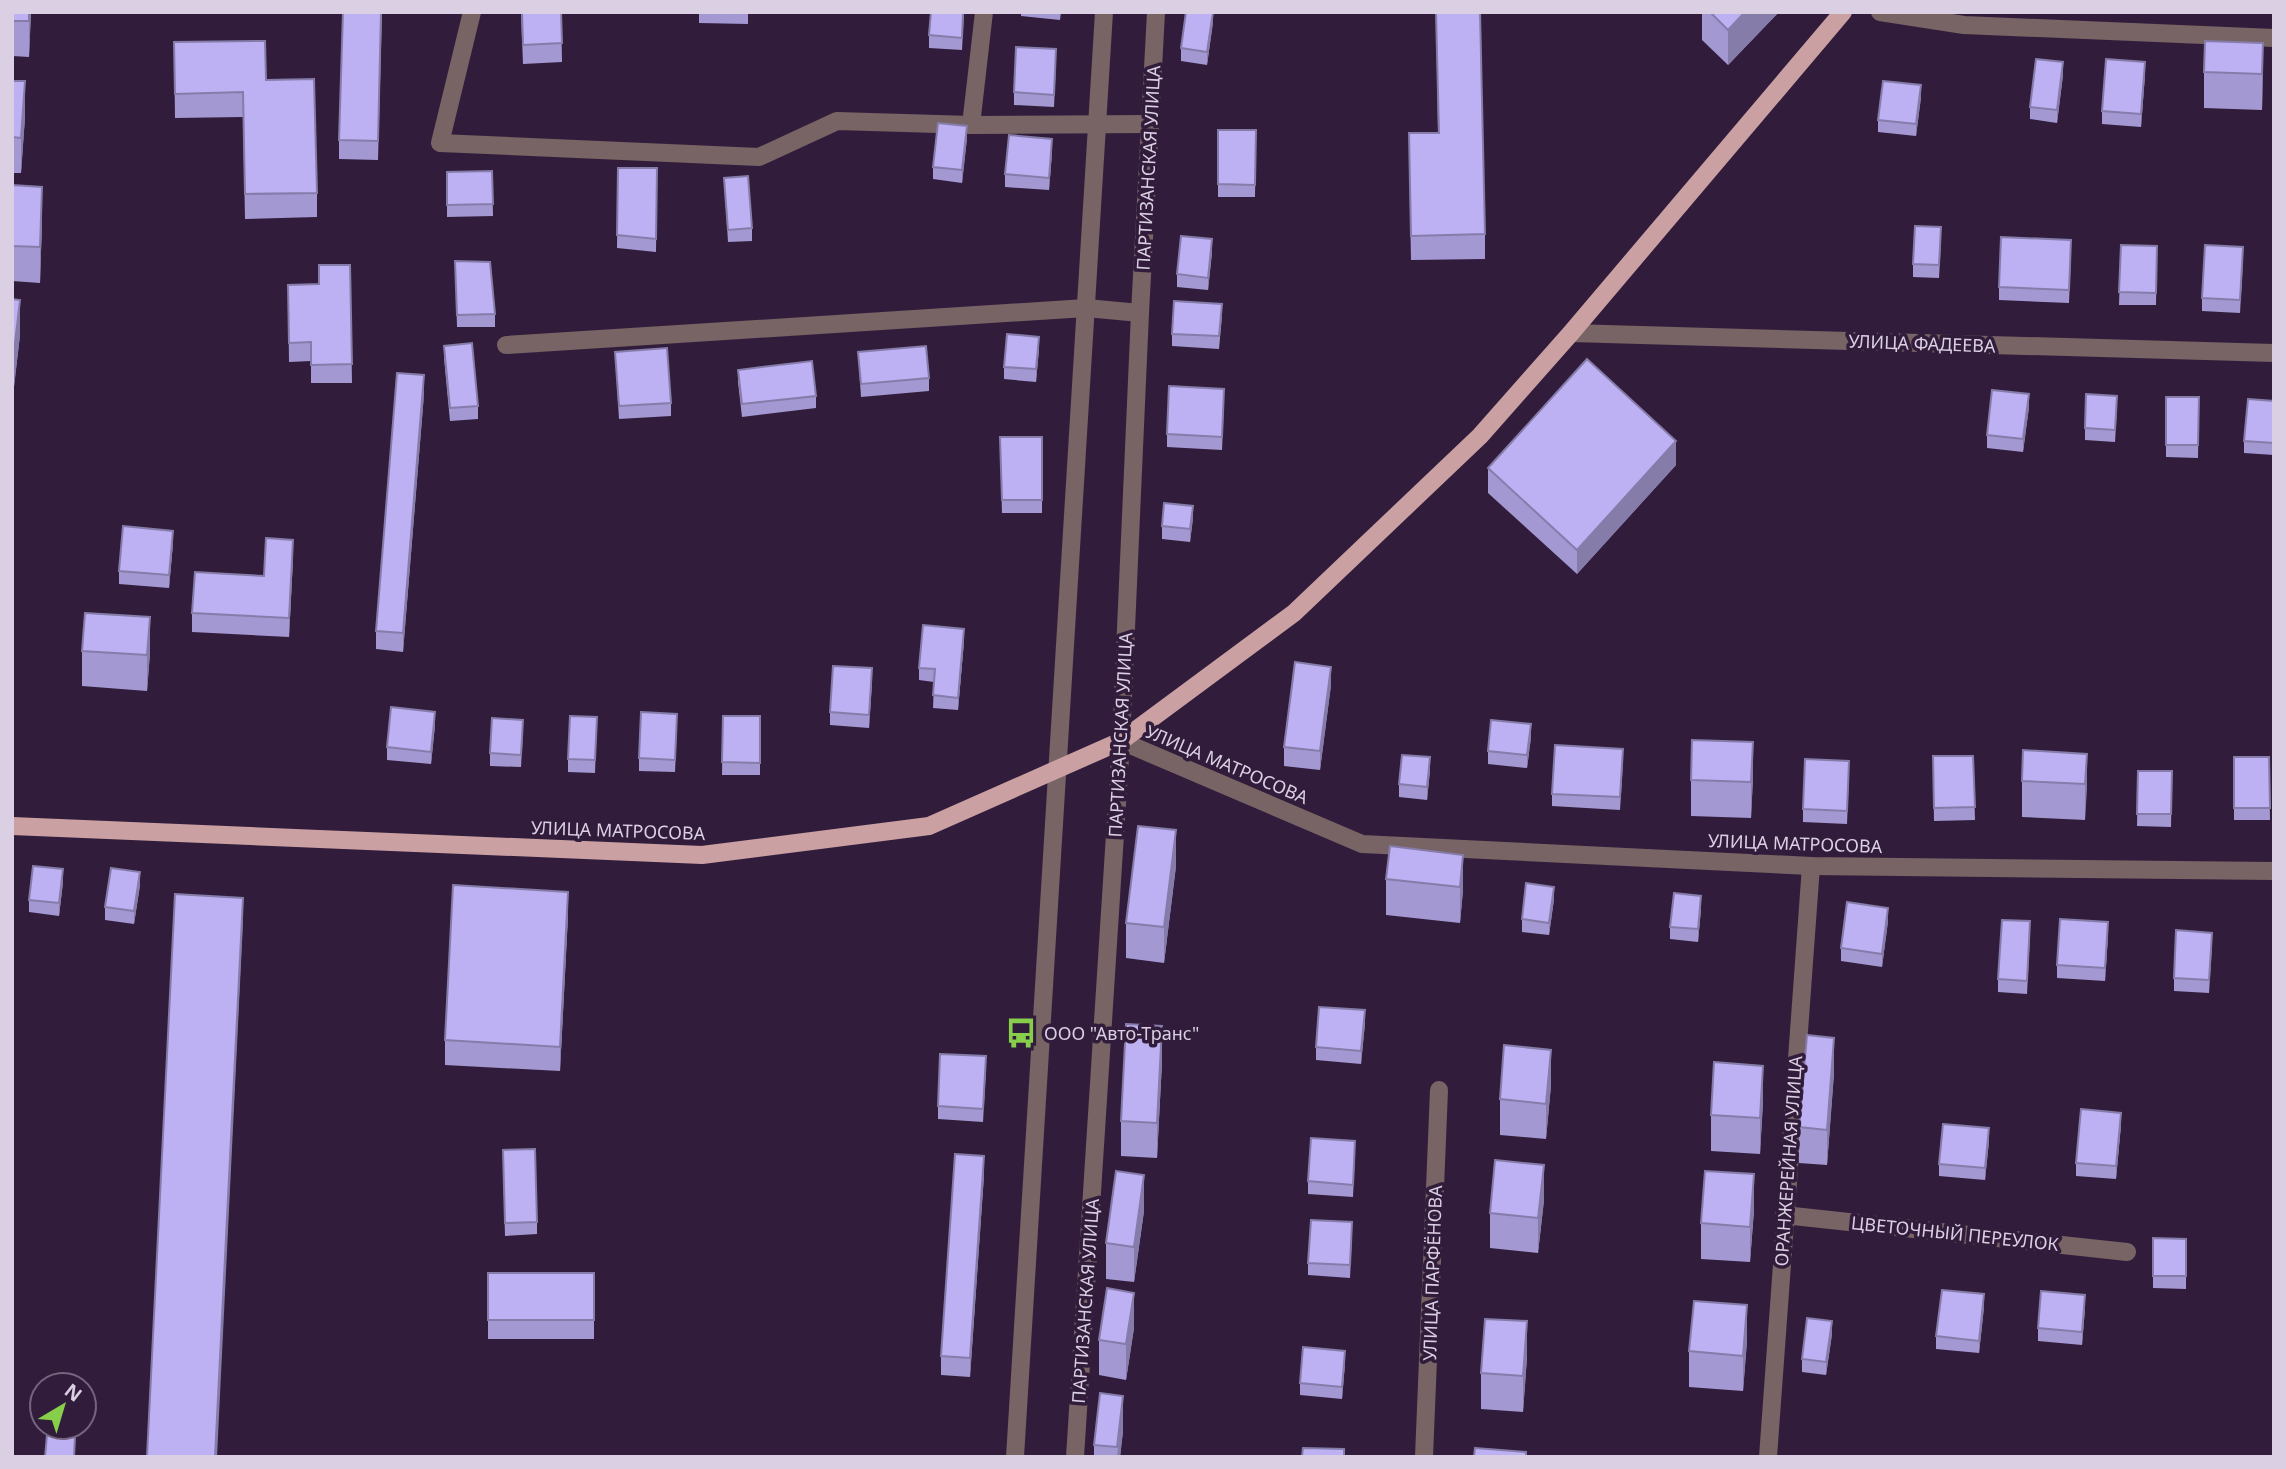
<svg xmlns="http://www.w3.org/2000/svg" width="2286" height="1469" font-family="'Noto Sans',sans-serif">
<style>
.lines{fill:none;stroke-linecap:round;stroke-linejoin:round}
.minor{stroke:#786365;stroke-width:18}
.major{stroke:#cba0a3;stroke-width:18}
.wall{fill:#a398d1}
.shaded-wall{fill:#857caa}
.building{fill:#beb1f3;stroke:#857caa;stroke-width:2}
.labels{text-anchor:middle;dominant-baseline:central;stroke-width:7;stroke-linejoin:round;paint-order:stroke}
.street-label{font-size:18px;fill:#dbcfe3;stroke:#311d3b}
.poi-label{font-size:18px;fill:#dbcfe3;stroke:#311d3b;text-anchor:start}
</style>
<rect width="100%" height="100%" fill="#311d3b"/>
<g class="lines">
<g class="minor">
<polyline points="472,12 440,143 759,157 837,121 971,125 1149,124"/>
<polyline points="1880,12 1964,25 2274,38"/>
<polyline points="971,125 984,12"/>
<polyline points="1571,333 2274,353"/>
<polyline points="506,345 1086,308 1140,313"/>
<polyline points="1121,741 1362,844 1811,866 2274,871"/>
<polyline points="1784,1215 2127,1252"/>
<polyline points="1015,1457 1104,12"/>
<polyline points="1075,1457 1121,741 1140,313 1156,12"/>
<polyline points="1424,1457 1439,1090"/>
<polyline points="1768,1457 1811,866"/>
</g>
<polyline class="major" points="12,826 702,855 929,826 1121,741 1294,613 1480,436 1571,333 1843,12"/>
</g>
<g class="wall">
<polygon points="12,12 31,12 29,57 12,56"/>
<polygon points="382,12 378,160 339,159 339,140"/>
<polygon points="521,12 561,12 562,62 523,64"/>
<polygon points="699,12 748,12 748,24 699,23"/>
<polygon points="964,12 962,50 929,48 929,35"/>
<polygon points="1021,12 1061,12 1060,20 1021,16"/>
<polygon points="1436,12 1485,234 1485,259 1411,260 1409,158 1438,133"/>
<polygon points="1702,12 1777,12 1777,14 1728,65 1702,40"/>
<polygon points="1213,22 1207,65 1181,61 1181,48"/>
<polygon points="174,42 266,80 317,193 317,217 245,219 243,117 175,118"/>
<polygon points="2263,43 2262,110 2204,108 2204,72"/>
<polygon points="1056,62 1054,107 1014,105 1014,92"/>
<polygon points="2145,74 2141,127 2102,124 2102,111"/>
<polygon points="2063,75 2057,123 2030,119 2030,107"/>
<polygon points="12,81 25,117 21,173 12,173"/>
<polygon points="1921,97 1916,136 1878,132 1878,120"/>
<polygon points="1218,130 1256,130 1255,197 1218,197"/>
<polygon points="967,138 962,183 933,179 933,167"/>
<polygon points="1052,152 1049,190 1005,187 1005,174"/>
<polygon points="618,168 657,168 656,252 617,248"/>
<polygon points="492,171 493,216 447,217 447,172"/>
<polygon points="724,178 752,228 752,241 728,242"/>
<polygon points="12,185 42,222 40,283 12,281"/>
<polygon points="1941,240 1939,278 1913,277 1913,264"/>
<polygon points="2121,245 2157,246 2156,305 2119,305"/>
<polygon points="1212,252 1208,290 1177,287 1177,274"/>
<polygon points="2071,253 2069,303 1999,300 1999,287"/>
<polygon points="2243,260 2240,313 2202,311 2202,298"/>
<polygon points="455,261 495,314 495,327 457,327"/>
<polygon points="350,265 352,383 311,383 311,361 289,362 288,285 319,284"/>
<polygon points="12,299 20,335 13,395 12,395"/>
<polygon points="1222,316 1219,349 1172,346 1172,334"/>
<polygon points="444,346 478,406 478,419 450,421 444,358"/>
<polygon points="1039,349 1036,382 1004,379 1004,367"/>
<polygon points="615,352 671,403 671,416 619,419"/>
<polygon points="858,352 929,378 929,391 861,397"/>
<polygon points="738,370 816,396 816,408 742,417 738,382"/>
<polygon points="424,394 403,652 376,649 376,631"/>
<polygon points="2166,397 2199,397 2198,458 2166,457"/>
<polygon points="2274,401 2274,455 2244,453 2244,441"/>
<polygon points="1224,402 1222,450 1167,447 1167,434"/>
<polygon points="2029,407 2023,452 1987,448 1987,435"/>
<polygon points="2117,408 2115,442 2085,440 2085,428"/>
<polygon points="1000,437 1042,437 1042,513 1002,513"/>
<polygon points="1676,465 1577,574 1488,493 1488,468"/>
<polygon points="1193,518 1190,542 1162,539 1162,526"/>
<polygon points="173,543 169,588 119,584 119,571"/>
<polygon points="293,558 289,637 192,632 192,613 264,576"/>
<polygon points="964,641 958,710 933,708 934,682 919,680 919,668"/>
<polygon points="82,651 150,653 147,691 82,686"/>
<polygon points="872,681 869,728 830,725 830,712"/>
<polygon points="1331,685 1320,770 1284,766 1284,747"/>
<polygon points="723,716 760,716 760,775 722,775"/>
<polygon points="597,717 595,773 568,772 568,759"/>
<polygon points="435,725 431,764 387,760 387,747"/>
<polygon points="677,726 675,772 639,771 639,758"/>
<polygon points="523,732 521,767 490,766 490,753"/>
<polygon points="1531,737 1527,768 1488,764 1488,751"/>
<polygon points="2087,754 2085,820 2022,817 2022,781"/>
<polygon points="1933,756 1973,756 1975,820 1934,821"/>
<polygon points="2234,757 2269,757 2270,820 2234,820"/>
<polygon points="1623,761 1620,810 1552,806 1552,794"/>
<polygon points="1430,770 1427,800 1399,797 1399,784"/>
<polygon points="2138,771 2172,771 2171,827 2137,826"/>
<polygon points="1849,774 1847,824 1803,822 1803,809"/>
<polygon points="1753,777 1751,818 1691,816 1691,780"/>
<polygon points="1463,855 1463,890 1460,923 1386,915 1386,879"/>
<polygon points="1176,866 1164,963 1126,958 1126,923"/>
<polygon points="63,882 59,916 29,912 29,900"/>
<polygon points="140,885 134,924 105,920 105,907"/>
<polygon points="1554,899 1549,935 1522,932 1522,919"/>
<polygon points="1701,909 1698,942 1670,939 1670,927"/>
<polygon points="568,916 560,1071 445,1065 445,1040"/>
<polygon points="1888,921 1882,967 1841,961 1841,948"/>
<polygon points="2030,934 2027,994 1998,992 1998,979"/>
<polygon points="2108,935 2105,981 2057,978 2057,965"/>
<polygon points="2212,945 2209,993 2174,991 2174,978"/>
<polygon points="1365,1023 1361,1064 1316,1060 1316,1047"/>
<polygon points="1162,1062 1157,1158 1121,1156 1121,1121"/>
<polygon points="986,1069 983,1122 938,1119 938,1106"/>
<polygon points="1834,1073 1827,1165 1799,1163 1799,1127"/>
<polygon points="1551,1085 1546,1139 1500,1135 1500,1099"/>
<polygon points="1763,1101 1760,1154 1711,1151 1711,1115"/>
<polygon points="2121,1125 2116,1179 2076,1176 2076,1163"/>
<polygon points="1989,1141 1985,1180 1939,1176 1939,1164"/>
<polygon points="1355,1154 1353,1197 1308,1194 1308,1181"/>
<polygon points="503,1163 537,1222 537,1234 505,1236"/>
<polygon points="984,1175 970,1377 941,1375 941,1356"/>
<polygon points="1544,1200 1538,1253 1490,1248 1490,1213"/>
<polygon points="1754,1210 1750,1262 1701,1259 1701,1223"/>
<polygon points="1144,1211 1134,1282 1106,1279 1106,1243"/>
<polygon points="1352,1234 1350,1278 1308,1275 1308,1263"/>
<polygon points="2153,1238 2186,1239 2186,1289 2153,1288"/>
<rect x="488" y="1273" width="106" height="66"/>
<polygon points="1984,1307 1979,1353 1936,1349 1936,1336"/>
<polygon points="2085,1308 2082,1345 2038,1341 2038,1328"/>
<polygon points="1134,1328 1126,1380 1099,1375 1099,1340"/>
<polygon points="1832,1334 1826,1375 1802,1372 1802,1359"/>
<polygon points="1747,1341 1743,1391 1689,1387 1689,1351"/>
<polygon points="1527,1357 1523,1412 1481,1409 1481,1373"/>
<polygon points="1345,1363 1342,1399 1300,1395 1300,1383"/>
<polygon points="1123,1431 1120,1457 1094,1457 1094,1445"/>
</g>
<g class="shaded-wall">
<polygon points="29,12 31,12 29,57"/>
<polygon points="1213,12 1213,22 1207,65 1207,52"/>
<polygon points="1745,12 1777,12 1777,14 1728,65 1728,30"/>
<polygon points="2263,43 2263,79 2262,110 2262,74"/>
<polygon points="2063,62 2063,75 2057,123 2057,110"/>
<polygon points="2145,62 2145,74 2141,127 2141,114"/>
<polygon points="25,81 25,117 21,173 21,138"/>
<polygon points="1921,85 1921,97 1916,136 1916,124"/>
<polygon points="967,126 967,138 962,183 962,170"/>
<polygon points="1052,139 1052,152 1049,190 1049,178"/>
<polygon points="42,187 42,222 40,283 40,247"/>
<polygon points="1212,239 1212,252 1208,290 1208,278"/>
<polygon points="20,300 20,335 13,395 13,360"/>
<polygon points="1039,337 1039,349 1036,382 1036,369"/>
<polygon points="424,375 424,394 403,652 403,633"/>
<polygon points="2029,394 2029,407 2023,452 2023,439"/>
<polygon points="1676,441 1676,465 1577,574 1577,550"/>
<polygon points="1193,506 1193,518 1190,542 1190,529"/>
<polygon points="173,531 173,543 169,588 169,575"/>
<polygon points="293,540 293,558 289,637 289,618"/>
<polygon points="150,617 150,653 147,691 147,655"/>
<polygon points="964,629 964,641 958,710 958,698"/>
<polygon points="1331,667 1331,685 1320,770 1320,751"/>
<polygon points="872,668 872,681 869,728 869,715"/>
<polygon points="435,712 435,725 431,764 431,752"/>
<polygon points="1531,724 1531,737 1527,768 1527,755"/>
<polygon points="1753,742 1753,777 1751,818 1751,782"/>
<polygon points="2087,754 2087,789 2085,820 2085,784"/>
<polygon points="1430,757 1430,770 1427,800 1427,787"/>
<polygon points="1176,830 1176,866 1164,963 1164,927"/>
<polygon points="1463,855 1463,890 1460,923 1460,887"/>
<polygon points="63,869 63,882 59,916 59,903"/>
<polygon points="140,872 140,885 134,924 134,911"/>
<polygon points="1554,887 1554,899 1549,935 1549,923"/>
<polygon points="568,892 568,916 560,1071 560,1047"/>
<polygon points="1701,896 1701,909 1698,942 1698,929"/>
<polygon points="243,898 243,922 217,1457 215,1457"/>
<polygon points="1888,908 1888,921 1882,967 1882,954"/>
<polygon points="2108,922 2108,935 2105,981 2105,968"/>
<polygon points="1365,1010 1365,1023 1361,1064 1361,1051"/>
<polygon points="1162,1026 1162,1062 1157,1158 1157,1123"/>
<polygon points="1834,1038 1834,1073 1827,1165 1827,1130"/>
<polygon points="1551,1050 1551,1085 1546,1139 1546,1104"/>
<polygon points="1763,1066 1763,1101 1760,1154 1760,1118"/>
<polygon points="2121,1113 2121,1125 2116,1179 2116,1166"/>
<polygon points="1989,1128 1989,1141 1985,1180 1985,1168"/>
<polygon points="984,1156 984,1175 970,1377 970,1358"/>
<polygon points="1544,1165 1544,1200 1538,1253 1538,1218"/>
<polygon points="1754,1174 1754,1210 1750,1262 1750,1227"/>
<polygon points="1144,1175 1144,1211 1134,1282 1134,1247"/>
<polygon points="1134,1293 1134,1328 1126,1380 1126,1344"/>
<polygon points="1984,1294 1984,1307 1979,1353 1979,1341"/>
<polygon points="2085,1295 2085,1308 2082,1345 2082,1332"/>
<polygon points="1747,1305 1747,1341 1743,1391 1743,1356"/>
<polygon points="1527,1321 1527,1357 1523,1412 1523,1376"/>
<polygon points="1832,1321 1832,1334 1826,1375 1826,1362"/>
<polygon points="1345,1351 1345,1363 1342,1399 1342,1387"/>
<polygon points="1123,1396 1123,1431 1120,1457 1117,1457"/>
</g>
<g class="building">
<rect x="12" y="12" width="17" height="9"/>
<polygon points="343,12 381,12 378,141 339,140"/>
<polygon points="522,12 561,12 562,43 523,45"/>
<polygon points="931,12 963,12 962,38 929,35"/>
<polygon points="1186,12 1213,12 1207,52 1181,48"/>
<polygon points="1436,12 1480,12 1485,234 1411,236 1409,133 1439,133"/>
<polygon points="1710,12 1745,12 1728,30"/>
<polygon points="265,41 266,80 314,79 317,193 245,194 243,92 175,94 174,42"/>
<polygon points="2205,41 2263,43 2262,74 2204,72"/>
<polygon points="1016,47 1056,49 1054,95 1014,92"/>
<polygon points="2036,59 2063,62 2057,110 2030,107"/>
<polygon points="2106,59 2145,62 2141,114 2102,111"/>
<polygon points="12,81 25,81 21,138 12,137"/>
<polygon points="1883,81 1921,85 1916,124 1878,120"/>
<polygon points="938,123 967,126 962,170 933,167"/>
<polygon points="1218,130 1256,130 1255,185 1218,184"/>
<polygon points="1009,135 1052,139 1049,178 1005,174"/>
<polygon points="618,168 657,168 656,239 617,235"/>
<polygon points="492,171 493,204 447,205 447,172"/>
<polygon points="748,176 752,228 728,230 724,178"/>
<polygon points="12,185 42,187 40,247 12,246"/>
<polygon points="1915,226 1941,227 1939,265 1913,264"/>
<polygon points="1181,236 1212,239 1208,278 1177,274"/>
<polygon points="2001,237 2071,240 2069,290 1999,287"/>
<polygon points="2121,245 2157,246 2156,293 2119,292"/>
<polygon points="2205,245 2243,247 2240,300 2202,298"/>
<polygon points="455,261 490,262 495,314 457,315"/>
<polygon points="319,265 350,265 352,364 311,365 311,342 289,343 288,285 319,284"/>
<polygon points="12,299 20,300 13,360 12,360"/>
<polygon points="1174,301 1222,304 1219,336 1172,334"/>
<polygon points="1007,334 1039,337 1036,369 1004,367"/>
<polygon points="472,343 478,406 450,408 444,346"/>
<polygon points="926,346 929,378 861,384 858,352"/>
<polygon points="667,348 671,403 619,406 615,352"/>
<polygon points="1587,359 1676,441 1577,550 1488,468"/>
<polygon points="812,361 816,396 742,404 738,370"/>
<polygon points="397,373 424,375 403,633 376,631"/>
<polygon points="1169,386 1224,389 1222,437 1167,434"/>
<polygon points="1992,390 2029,394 2023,439 1987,435"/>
<polygon points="2086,394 2117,396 2115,430 2085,428"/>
<polygon points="2166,397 2199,397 2198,445 2166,445"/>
<polygon points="2248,399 2274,401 2274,443 2244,441"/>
<polygon points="1000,437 1042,437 1042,500 1002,500"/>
<polygon points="1164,503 1193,506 1190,529 1162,526"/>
<polygon points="123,526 173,531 169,575 119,571"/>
<polygon points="266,538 293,540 289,618 192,613 195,572 264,576"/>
<polygon points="85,613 150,617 147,655 82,651"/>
<polygon points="923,625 964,629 958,698 933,695 935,669 919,668"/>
<polygon points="1295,662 1331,667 1320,751 1284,747"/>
<polygon points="833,666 872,668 869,715 830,712"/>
<polygon points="391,707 435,712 431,752 387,747"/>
<polygon points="641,712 677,714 675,760 639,758"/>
<polygon points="570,716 597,717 595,760 568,759"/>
<polygon points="723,716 760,716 760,763 722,762"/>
<polygon points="492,718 523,720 521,755 490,753"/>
<polygon points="1491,720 1531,724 1527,755 1488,751"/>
<polygon points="1692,740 1753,742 1751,782 1691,780"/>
<polygon points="1555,745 1623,749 1620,797 1552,794"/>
<polygon points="2023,750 2087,754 2085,784 2022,781"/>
<polygon points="1402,755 1430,757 1427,787 1399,784"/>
<polygon points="1933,756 1973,756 1975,807 1934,808"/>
<polygon points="2234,757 2269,757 2270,808 2234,808"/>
<polygon points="1805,759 1849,761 1847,811 1803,809"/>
<polygon points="2138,771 2172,771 2171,814 2137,814"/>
<polygon points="1138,826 1176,830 1164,927 1126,923"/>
<polygon points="1390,846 1463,855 1460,887 1386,879"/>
<polygon points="33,866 63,869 59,903 29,900"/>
<polygon points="111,868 140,872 134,911 105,907"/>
<polygon points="1526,883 1554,887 1549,923 1522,919"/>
<polygon points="453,885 568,892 560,1047 445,1040"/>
<polygon points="1674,893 1701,896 1698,929 1670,927"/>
<polygon points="175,894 243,898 215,1457 147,1457"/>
<polygon points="1847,902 1888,908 1882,954 1841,948"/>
<polygon points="2060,919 2108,922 2105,968 2057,965"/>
<polygon points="2002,920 2030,921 2027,981 1998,979"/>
<polygon points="2176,930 2212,933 2209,980 2174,978"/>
<polygon points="1319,1007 1365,1010 1361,1051 1316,1047"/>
<polygon points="1126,1024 1162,1026 1157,1123 1121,1121"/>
<polygon points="1807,1035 1834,1038 1827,1130 1799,1127"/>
<polygon points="1504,1045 1551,1050 1546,1104 1500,1099"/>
<polygon points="940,1054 986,1056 983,1109 938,1106"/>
<polygon points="1714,1062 1763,1066 1760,1118 1711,1115"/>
<polygon points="2081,1109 2121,1113 2116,1166 2076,1163"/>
<polygon points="1943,1124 1989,1128 1985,1168 1939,1164"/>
<polygon points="1311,1138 1355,1141 1353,1185 1308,1181"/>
<polygon points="535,1149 537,1222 505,1223 503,1150"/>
<polygon points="955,1154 984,1156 970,1358 941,1356"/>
<polygon points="1495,1160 1544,1165 1538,1218 1490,1213"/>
<polygon points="1116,1171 1144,1175 1134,1247 1106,1243"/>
<polygon points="1705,1171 1754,1174 1750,1227 1701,1223"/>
<polygon points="1311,1220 1352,1222 1350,1265 1308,1263"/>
<polygon points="2153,1238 2186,1239 2186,1276 2153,1276"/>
<rect x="488" y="1273" width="106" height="47"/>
<polygon points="1107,1288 1134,1293 1126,1344 1099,1340"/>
<polygon points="1942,1290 1984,1294 1979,1341 1936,1336"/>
<polygon points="2041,1291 2085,1295 2082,1332 2038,1328"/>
<polygon points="1694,1301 1747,1305 1743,1356 1689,1351"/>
<polygon points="1807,1318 1832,1321 1826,1362 1802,1359"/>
<polygon points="1485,1319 1527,1321 1523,1376 1481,1373"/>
<polygon points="1303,1347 1345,1351 1342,1387 1300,1383"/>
<polygon points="1100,1393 1123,1396 1117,1447 1094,1445"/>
<polygon points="47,1435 75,1437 74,1457 45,1457"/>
<polygon points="1303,1448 1344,1449 1344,1457 1302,1457"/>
<polygon points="1475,1448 1526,1452 1526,1457 1474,1457"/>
</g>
<defs>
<g id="bus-bare" transform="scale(2.415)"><path d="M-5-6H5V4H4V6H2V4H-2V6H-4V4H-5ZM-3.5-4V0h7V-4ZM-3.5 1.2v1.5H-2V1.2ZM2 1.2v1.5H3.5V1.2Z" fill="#87cf4b" stroke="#311d3b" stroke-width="2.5" paint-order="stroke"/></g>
</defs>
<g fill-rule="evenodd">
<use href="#bus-bare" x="1021" y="1033"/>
</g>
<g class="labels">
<g class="street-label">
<text transform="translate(1148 168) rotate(-87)">ПАРТИЗАНСКАЯ УЛИЦА</text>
<text transform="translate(1922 343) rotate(2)">УЛИЦА ФАДЕЕВА</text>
<text transform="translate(1120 735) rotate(-87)">ПАРТИЗАНСКАЯ УЛИЦА</text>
<text transform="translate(1227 764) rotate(23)">УЛИЦА МАТРОСОВА</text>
<text transform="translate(618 830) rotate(2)">УЛИЦА МАТРОСОВА</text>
<text transform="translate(1795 843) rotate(2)">УЛИЦА МАТРОСОВА</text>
<text transform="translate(1788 1161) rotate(-86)">ОРАНЖЕРЕЙНАЯ УЛИЦА</text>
<text transform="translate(1955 1233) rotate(6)">ЦВЕТОЧНЫЙ ПЕРЕУЛОК</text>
<text transform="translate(1432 1273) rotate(-88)">УЛИЦА ПАРФЁНОВА</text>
<text transform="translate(1085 1301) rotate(-86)">ПАРТИЗАНСКАЯ УЛИЦА</text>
</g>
<g class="poi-label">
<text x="1044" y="1033">ООО "Авто-Транс"</text>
</g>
</g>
<rect width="2286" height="1469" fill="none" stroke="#dbcfe3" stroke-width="28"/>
<g transform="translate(63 1406) rotate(38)"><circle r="33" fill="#311d3b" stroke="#75647e" stroke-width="2"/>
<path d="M0-5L12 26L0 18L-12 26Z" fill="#87cf4b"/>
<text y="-10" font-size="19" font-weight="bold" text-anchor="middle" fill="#dbcfe3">N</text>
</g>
</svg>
